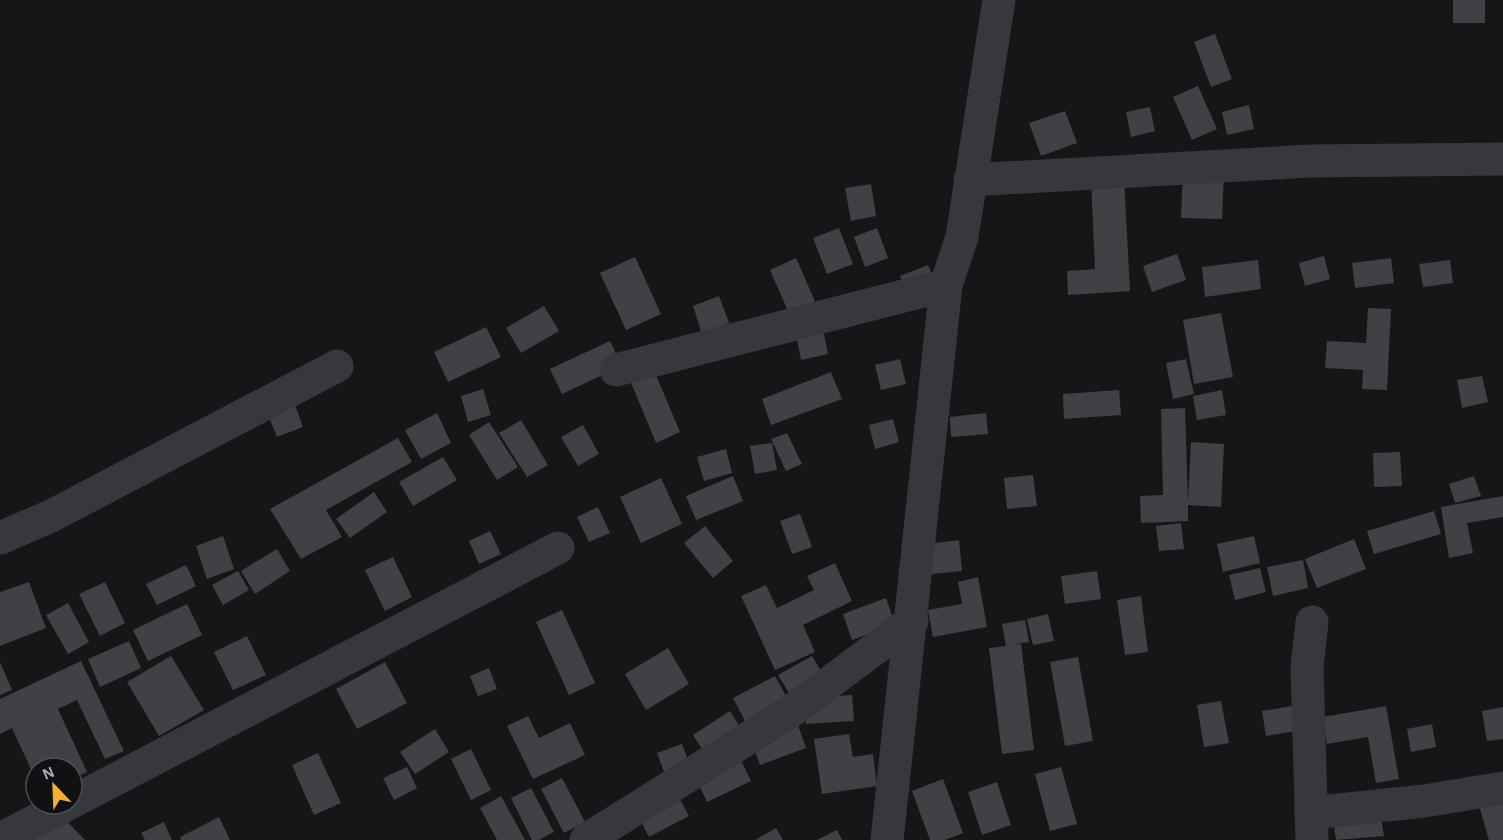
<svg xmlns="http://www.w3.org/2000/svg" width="1503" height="840" font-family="'Alegreya Sans',sans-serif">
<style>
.building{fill:#404145}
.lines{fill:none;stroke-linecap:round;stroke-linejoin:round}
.minor{stroke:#37383d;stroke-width:33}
</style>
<rect width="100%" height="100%" fill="#161618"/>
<g class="building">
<rect x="1453" y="0" width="32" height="23"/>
<polygon points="1215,34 1232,79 1211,87 1194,42"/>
<polygon points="1198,86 1217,129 1192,140 1173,97"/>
<polygon points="1249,105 1254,129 1227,135 1222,112"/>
<polygon points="1150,107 1155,131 1131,137 1126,112"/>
<polygon points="1065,111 1077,143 1041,156 1029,123"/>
<polygon points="1183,169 1224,170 1222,219 1181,218"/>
<polygon points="1124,178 1130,291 1068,295 1067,271 1095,269 1091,180"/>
<polygon points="871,184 876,216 851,221 845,188"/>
<polygon points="839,228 853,264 827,274 813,238"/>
<polygon points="877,228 888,258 865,267 854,237"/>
<polygon points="1177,254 1186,280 1152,292 1143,266"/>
<polygon points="1324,256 1330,279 1305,286 1299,263"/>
<polygon points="635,257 661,314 626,330 600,273"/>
<polygon points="796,258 817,306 791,318 770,270"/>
<polygon points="1391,258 1394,283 1355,288 1352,263"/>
<polygon points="1258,260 1261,289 1205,297 1202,267"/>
<polygon points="1450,260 1453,283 1423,287 1419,264"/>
<polygon points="928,265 936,285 908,295 900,276"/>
<polygon points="719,296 729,323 702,334 693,306"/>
<polygon points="544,306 559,331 521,353 506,328"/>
<polygon points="1368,308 1391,309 1387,390 1362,389 1363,370 1325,368 1327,341 1366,343"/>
<polygon points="1221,313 1233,377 1194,384 1183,320"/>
<polygon points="486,327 501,357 448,382 434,352"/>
<polygon points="823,329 828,354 801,360 796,335"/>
<polygon points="610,341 622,366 562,394 550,369"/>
<polygon points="900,359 906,384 881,390 875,365"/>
<polygon points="1186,359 1194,394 1173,399 1166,363"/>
<polygon points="651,363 680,432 656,443 627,373"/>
<polygon points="831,372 842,399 771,425 762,399"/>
<polygon points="1482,376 1488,402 1462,408 1457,380"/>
<polygon points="483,389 491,415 468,422 461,396"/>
<polygon points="1119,390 1121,415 1064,419 1063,394"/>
<polygon points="1222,390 1226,415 1197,420 1193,396"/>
<polygon points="294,402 303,427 277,437 267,412"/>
<polygon points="1185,408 1188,503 1191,442 1224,444 1221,507 1188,505 1188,521 1141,523 1140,496 1163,495 1161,409"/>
<polygon points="437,413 451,443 421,459 405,430"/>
<polygon points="986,413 988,434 951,437 950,417"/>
<polygon points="893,419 899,442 875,449 869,425"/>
<polygon points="521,420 548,465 527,477 499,433"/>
<polygon points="489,422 518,467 497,480 469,435"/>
<polygon points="583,425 599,454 578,466 561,437"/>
<polygon points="787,433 802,464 786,471 771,439"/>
<polygon points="398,438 412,462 326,510 342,537 301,559 270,509"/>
<polygon points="772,443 777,470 755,474 750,446"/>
<polygon points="726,449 732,473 704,481 697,457"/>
<polygon points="1400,452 1402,486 1374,487 1373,453"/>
<polygon points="443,457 457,480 413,506 399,482"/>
<polygon points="1033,475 1037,506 1007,509 1004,478"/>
<polygon points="733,476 743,501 696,520 686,496"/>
<polygon points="1474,476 1481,496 1455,503 1449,484"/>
<polygon points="661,478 682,524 641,543 620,497"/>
<polygon points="374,492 387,512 350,538 336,519"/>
<polygon points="1503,496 1503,517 1467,523 1473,553 1449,558 1441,507"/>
<polygon points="598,507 610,533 589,542 577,517"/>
<polygon points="1434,511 1441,534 1374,554 1367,531"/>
<polygon points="800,514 812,547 792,554 780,521"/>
<polygon points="1181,523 1184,549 1159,551 1156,526"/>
<polygon points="705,526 733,561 713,578 684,543"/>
<polygon points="490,531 501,554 479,564 469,541"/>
<polygon points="223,536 234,569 207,579 196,546"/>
<polygon points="1254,536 1260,563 1223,572 1217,544"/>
<polygon points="1354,539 1366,569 1317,588 1305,559"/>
<polygon points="959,540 962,571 922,575 919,545"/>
<polygon points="277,549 290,571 255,594 241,571"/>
<polygon points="393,557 412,597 385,611 365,570"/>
<polygon points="1303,560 1308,588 1273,596 1267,567"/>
<polygon points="835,563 852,601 803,625 815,652 775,670 741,596 766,585 777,608 814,590 807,576"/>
<polygon points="186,565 196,586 157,605 146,584"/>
<polygon points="1260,568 1266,592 1235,600 1229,575"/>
<polygon points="238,571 249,590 223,605 212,585"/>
<polygon points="1097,571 1101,599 1065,604 1061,576"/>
<polygon points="978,577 987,627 933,637 928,610 962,604 958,582"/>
<polygon points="29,582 46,628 0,646 0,592"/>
<polygon points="105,582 125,623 100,636 79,594"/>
<polygon points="1141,596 1148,652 1125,655 1117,600"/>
<polygon points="886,598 895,624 852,640 843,614"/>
<polygon points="68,603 89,642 68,654 46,615"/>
<polygon points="187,604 202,635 148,661 133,630"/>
<polygon points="562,610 595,683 569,695 536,622"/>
<polygon points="1048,614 1054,641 1033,645 1027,619"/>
<polygon points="1025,620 1029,642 1010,645 1021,644 1034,750 1002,754 989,648 1006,646 1002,624"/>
<polygon points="247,636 266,675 233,690 214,652"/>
<polygon points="129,641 141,668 100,687 88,659"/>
<polygon points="668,648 689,684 646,710 625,674"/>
<polygon points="171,656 204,710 159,736 127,682"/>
<polygon points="812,656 825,678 792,698 778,675"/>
<polygon points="1078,657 1093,741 1065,746 1050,662"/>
<polygon points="81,661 124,751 105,759 77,700 58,709 87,772 72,779 72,768 60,768 55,758 31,769 12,728 0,734 0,699"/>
<polygon points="0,662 12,690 0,695"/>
<polygon points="385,662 407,703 357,729 336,689"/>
<polygon points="489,668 497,689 478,696 470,676"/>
<polygon points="775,676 790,703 747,725 733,698"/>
<polygon points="852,695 854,721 806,724 804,698"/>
<polygon points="1221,701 1229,743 1204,747 1197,705"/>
<polygon points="1304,704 1308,729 1266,736 1262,711"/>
<polygon points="1386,706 1399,779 1376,783 1368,737 1327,744 1323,717"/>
<polygon points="1503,707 1503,739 1487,741 1482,711"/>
<polygon points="730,711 745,736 708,758 693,735"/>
<polygon points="528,716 539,738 570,723 585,755 533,779 507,726"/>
<polygon points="796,720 806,748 760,765 750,737"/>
<polygon points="1432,724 1436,747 1411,752 1407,729"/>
<polygon points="435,729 449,752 415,774 400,752"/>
<polygon points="849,734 853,757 873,754 877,786 822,794 814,739"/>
<polygon points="682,744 691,768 666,777 657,753"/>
<polygon points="471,749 491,790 471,800 451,759"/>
<polygon points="318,753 341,803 314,815 292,765"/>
<polygon points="738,754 751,781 707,802 694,774"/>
<polygon points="407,767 417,788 394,800 383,778"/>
<polygon points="1061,767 1077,824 1050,831 1035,774"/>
<polygon points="562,778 585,822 564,833 541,789"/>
<polygon points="943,779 963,833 945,840 930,840 912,791"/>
<polygon points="997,782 1011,825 982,835 968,792"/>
<polygon points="531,788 554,832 539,840 532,840 511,798"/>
<polygon points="677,794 689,816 649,837 638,816"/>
<polygon points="1503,795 1503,840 1489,840 1478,802"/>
<polygon points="501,796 525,840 497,840 480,808"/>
<polygon points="57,811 85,840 35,840 31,836"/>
<polygon points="1380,811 1384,836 1336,840 1333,818"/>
<polygon points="219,817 230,840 181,840 180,837"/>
<polygon points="164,822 172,840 145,840 141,833"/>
<polygon points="776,828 783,840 755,840"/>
<polygon points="837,830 842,840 817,840"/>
</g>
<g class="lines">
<g class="minor">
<polyline points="970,180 1311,161 1503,159"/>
<polyline points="616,370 946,285"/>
<polyline points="0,538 51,516 337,366"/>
<polyline points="1312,622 1307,667 1312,840"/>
<polyline points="72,802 558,548"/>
<polyline points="1311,813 1424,801 1503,788"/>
<polyline points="0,839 68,804"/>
<polyline points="586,840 790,712 912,621"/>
<polyline points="887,840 946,285 962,237 999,0"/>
</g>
</g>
<g transform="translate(54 786) rotate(337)"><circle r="28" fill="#111113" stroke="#4d4f55" stroke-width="1.5"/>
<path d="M0-4.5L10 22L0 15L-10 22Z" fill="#f2b134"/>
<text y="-9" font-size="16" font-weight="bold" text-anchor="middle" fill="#a8adb8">N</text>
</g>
</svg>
